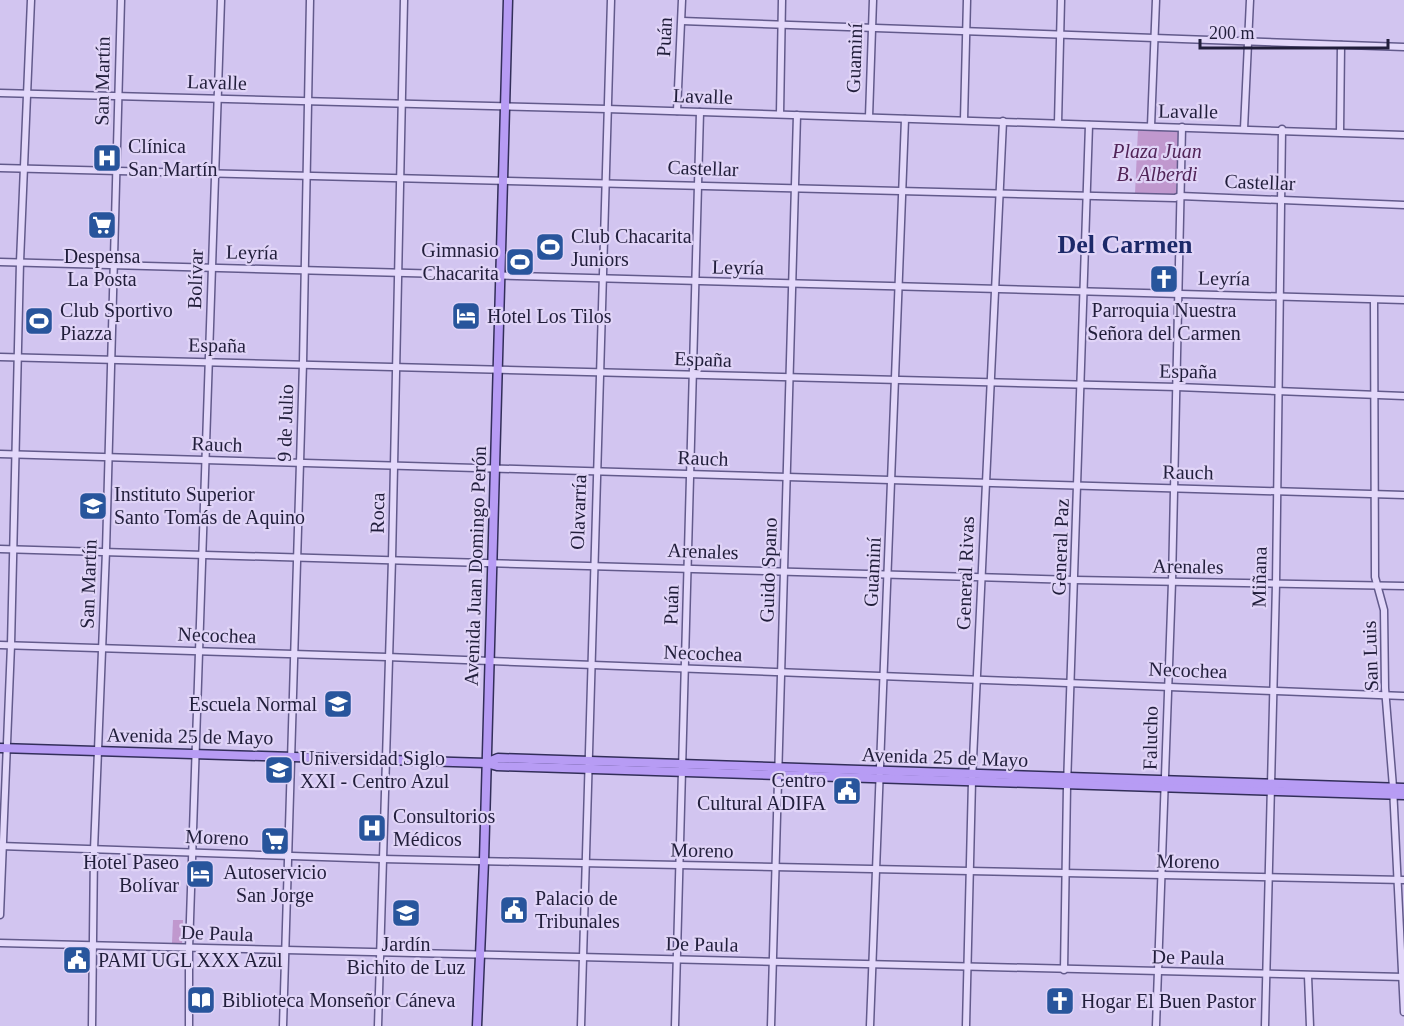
<svg xmlns="http://www.w3.org/2000/svg" width="1404" height="1026" font-family="Georgia,serif">
<style>
.green{fill:#c098ce}
.lines{fill:none;stroke-linecap:round;stroke-linejoin:round}
.minor-casing{stroke:#625a8b;stroke-width:9}
.major-casing{stroke:#322e59;stroke-width:11}
.minor{stroke:#e3d8fa;stroke-width:6}
.major{stroke:#b79cf4;stroke-width:8}
.labels{text-anchor:middle;dominant-baseline:central;stroke-width:4.5;stroke-linejoin:round;paint-order:stroke}
.street-label{font-size:20px;fill:#211e3b;stroke:#e0d4f7}
.poi-label{font-size:20px;fill:#211e3b;stroke:#e0d4f7;text-anchor:start}
.park-label{font-size:20px;font-style:italic;fill:#512458;stroke:#e0d4f7}
.district-label{font-size:26px;font-weight:bold;fill:#1c2969;stroke:#e0d4f7}
</style>
<rect width="100%" height="100%" fill="#d2c5f0"/>
<g class="green">
<polygon points="1138,129 1178,131 1176,196 1135,194"/>
<polygon points="26,311 52,311 51,332 26,330"/>
<polygon points="173,920 183,920 182,943 172,943"/>
</g>
<g class="lines">
<g class="minor-casing">
<g id="minor">
<polyline points="682,21 1404,47"/>
<polyline points="0,93 607,109 1404,135"/>
<polyline points="677,111 682,0"/>
<polyline points="780,114 782,0"/>
<polyline points="869,117 873,0"/>
<polyline points="964,120 967,0"/>
<polyline points="1058,123 1061,0"/>
<polyline points="1151,126 1156,0"/>
<polyline points="1244,129 1250,0"/>
<polyline points="1340,132 1341,45"/>
<polyline points="0,168 1175,198 1180,196 1404,205"/>
<polyline points="0,262 1404,300"/>
<polyline points="1374,300 1375,577 1384,610 1385,688 1393,787 1404,1012"/>
<polyline points="0,357 1177,387 1404,396"/>
<polyline points="0,454 1404,495"/>
<polyline points="0,549 1075,580 1404,586"/>
<polyline points="0,645 387,657 1404,696"/>
<polyline points="0,846 382,859 1404,880"/>
<polyline points="0,915 11,645 20,262 31,0"/>
<polyline points="0,943 1404,977"/>
<polyline points="1064,970 1067,786 1089,125"/>
<polyline points="1308,976 1310,1026"/>
<polyline points="92,1026 94,850 106,551 121,0"/>
<polyline points="189,1026 189,949 221,0"/>
<polyline points="283,1026 303,363 310,0"/>
<polyline points="378,1026 392,559 404,0"/>
<polyline points="581,1026 611,0"/>
<polyline points="675,1026 700,112"/>
<polyline points="771,1026 797,115"/>
<polyline points="870,1026 905,119"/>
<polyline points="966,1026 972,781 1003,121"/>
<polyline points="1156,1026 1172,582 1182,127"/>
<polyline points="1265,1026 1276,584 1282,129"/>
</g>
</g>
<g class="major-casing">
<g id="major">
<polyline points="0,748 486,763 497,766 1404,795"/>
<polyline points="486,763 498,758 1404,788"/>
<polyline points="477,1026 484,861 508,0"/>
</g>
</g>
<use href="#minor" class="minor"/>
<use href="#major" class="major"/>
</g>
<defs>
<g id="hospital-square" transform="scale(1.5)"><rect x="-9" y="-9" width="18" height="18" rx="4" fill="#28559c" stroke="#e0d4f7"/><path d="M-5-5h3v3.5h4V-5h3V5h-3V1.5h-4V5h-3Z" fill="#fff"/></g>
<g id="supermarket-square" transform="scale(1.5)"><rect x="-9" y="-9" width="18" height="18" rx="4" fill="#28559c" stroke="#e0d4f7"/><path d="M-6-5.5h2.5l.6 2H6L4.5 2H-2.5L-4.4-4H-6ZM-1.5 3.2a1.3 1.3 0 1 0 .1 0ZM3 3.2a1.3 1.3 0 1 0 .1 0Z" fill="#fff"/></g>
<g id="stadium-square" transform="scale(1.5)"><rect x="-9" y="-9" width="18" height="18" rx="4" fill="#28559c" stroke="#e0d4f7"/><path d="M0-5a6.5 5 0 1 0 0 10a6.5 5 0 1 0 0-10ZM-3.5-1.8h7v3.6h-7Z" fill="#fff"/></g>
<g id="church-square" transform="scale(1.5)"><rect x="-9" y="-9" width="18" height="18" rx="4" fill="#28559c" stroke="#e0d4f7"/><path d="M-1.2-6h2.4v3.5h3.3v2.4h-3.3V6h-2.4V-.1h-3.3v-2.4h3.3Z" fill="#fff"/></g>
<g id="hotel-square" transform="scale(1.5)"><rect x="-9" y="-9" width="18" height="18" rx="4" fill="#28559c" stroke="#e0d4f7"/><path d="M-6-4.5h1.5V1H6V5H4.5V3h-9V5H-6ZM-4 0a1.8 1.8 0 1 1 3.6 0ZM.5 0V-2.5h3Q6-2.5 6 0Z" fill="#fff"/></g>
<g id="university-square" transform="scale(1.5)"><rect x="-9" y="-9" width="18" height="18" rx="4" fill="#28559c" stroke="#e0d4f7"/><path d="M0-5L7-2L0 1L-7-2ZM-4 1L0 2.5L4 1V4Q0 6-4 4Z" fill="#fff"/></g>
<g id="school-square" transform="scale(1.5)"><rect x="-9" y="-9" width="18" height="18" rx="4" fill="#28559c" stroke="#e0d4f7"/><path d="M0-5L7-2L0 1L-7-2ZM-4 1L0 2.5L4 1V4Q0 6-4 4Z" fill="#fff"/></g>
<g id="civic-square" transform="scale(1.5)"><rect x="-9" y="-9" width="18" height="18" rx="4" fill="#28559c" stroke="#e0d4f7"/><path d="M-.6-6.5H3V-4.5H.6V-3L4-1V1h2V6H-6V1h2V-1L-.6-3ZM-1.2 2.5V6h2.4V2.5Z" fill="#fff"/></g>
<g id="library-square" transform="scale(1.5)"><rect x="-9" y="-9" width="18" height="18" rx="4" fill="#28559c" stroke="#e0d4f7"/><path d="M-6-4Q-3-5.5-.7-3.5V5Q-3 3-6 4ZM6-4Q3-5.5 .7-3.5V5Q3 3 6 4Z" fill="#fff"/></g>
</defs>
<g fill-rule="evenodd">
<use href="#hospital-square" x="107" y="158"/>
<use href="#supermarket-square" x="102" y="225"/>
<use href="#stadium-square" x="550" y="247"/>
<use href="#stadium-square" x="520" y="262"/>
<use href="#church-square" x="1164" y="279"/>
<use href="#hotel-square" x="466" y="316"/>
<use href="#stadium-square" x="39" y="321"/>
<use href="#university-square" x="93" y="506"/>
<use href="#school-square" x="338" y="704"/>
<use href="#university-square" x="279" y="770"/>
<use href="#civic-square" x="847" y="791"/>
<use href="#hospital-square" x="372" y="828"/>
<use href="#supermarket-square" x="275" y="841"/>
<use href="#hotel-square" x="200" y="874"/>
<use href="#civic-square" x="514" y="910"/>
<use href="#school-square" x="406" y="913"/>
<use href="#civic-square" x="77" y="960"/>
<use href="#library-square" x="201" y="1000"/>
<use href="#church-square" x="1060" y="1001"/>
</g>
<g class="labels">
<g class="street-label">
<text transform="translate(664 37) rotate(-87)">Puán</text>
<text transform="translate(854 58) rotate(-88)">Guaminí</text>
<text transform="translate(102 81) rotate(-89)">San Martín</text>
<text transform="translate(217 82) rotate(2)">Lavalle</text>
<text transform="translate(703 96) rotate(2)">Lavalle</text>
<text transform="translate(1188 111) rotate(1)">Lavalle</text>
<text transform="translate(703 168) rotate(2)">Castellar</text>
<text transform="translate(1260 182) rotate(2)">Castellar</text>
<text transform="translate(252 252) rotate(1)">Leyría</text>
<text transform="translate(738 267) rotate(1)">Leyría</text>
<text transform="translate(1224 278) rotate(1)">Leyría</text>
<text transform="translate(195 279) rotate(-88)">Bolívar</text>
<text transform="translate(217 345) rotate(1)">España</text>
<text transform="translate(703 359) rotate(2)">España</text>
<text transform="translate(1188 371) rotate(1)">España</text>
<text transform="translate(285 423) rotate(-88)">9 de Julio</text>
<text transform="translate(217 444) rotate(2)">Rauch</text>
<text transform="translate(703 458) rotate(2)">Rauch</text>
<text transform="translate(1188 472) rotate(1)">Rauch</text>
<text transform="translate(578 512) rotate(-88)">Olavarría</text>
<text transform="translate(377 513) rotate(-89)">Roca</text>
<text transform="translate(1060 547) rotate(-88)">General Paz</text>
<text transform="translate(703 551) rotate(2)">Arenales</text>
<text transform="translate(475 566) rotate(-88)">Avenida Juan Domingo Perón</text>
<text transform="translate(1188 566) rotate(1)">Arenales</text>
<text transform="translate(768 570) rotate(-88)">Guido Spano</text>
<text transform="translate(872 572) rotate(-87)">Guaminí</text>
<text transform="translate(965 573) rotate(-88)">General Rivas</text>
<text transform="translate(1259 577) rotate(-89)">Miñana</text>
<text transform="translate(88 584) rotate(-88)">San Martín</text>
<text transform="translate(671 605) rotate(-88)">Puán</text>
<text transform="translate(217 635) rotate(2)">Necochea</text>
<text transform="translate(703 653) rotate(2)">Necochea</text>
<text transform="translate(1370 656) rotate(-92)">San Luis</text>
<text transform="translate(1188 670) rotate(2)">Necochea</text>
<text transform="translate(190 736) rotate(1)">Avenida 25 de Mayo</text>
<text transform="translate(1150 738) rotate(-89)">Falucho</text>
<text transform="translate(945 757) rotate(2)">Avenida 25 de Mayo</text>
<text transform="translate(217 837) rotate(2)">Moreno</text>
<text transform="translate(702 850) rotate(1)">Moreno</text>
<text transform="translate(1188 861) rotate(1)">Moreno</text>
<text transform="translate(217 933) rotate(2)">De Paula</text>
<text transform="translate(702 944) rotate(1)">De Paula</text>
<text transform="translate(1188 957) rotate(1)">De Paula</text>
</g>
<g class="poi-label">
<text x="128" y="146">Clínica<tspan x="128" dy="23">San Martín</tspan></text>
<text x="571" y="236">Club Chacarita<tspan x="571" dy="23">Juniors</tspan></text>
<text x="499" y="250" text-anchor="end">Gimnasio<tspan x="499" dy="23">Chacarita</tspan></text>
<text x="102" y="256" text-anchor="middle">Despensa<tspan x="102" dy="23">La Posta</tspan></text>
<text x="60" y="310">Club Sportivo<tspan x="60" dy="23">Piazza</tspan></text>
<text x="1164" y="310" text-anchor="middle">Parroquia Nuestra<tspan x="1164" dy="23">Señora del Carmen</tspan></text>
<text x="487" y="316">Hotel Los Tilos</text>
<text x="114" y="494">Instituto Superior<tspan x="114" dy="23">Santo Tomás de Aquino</tspan></text>
<text x="317" y="704" text-anchor="end">Escuela Normal</text>
<text x="300" y="758">Universidad Siglo<tspan x="300" dy="23">XXI - Centro Azul</tspan></text>
<text x="826" y="780" text-anchor="end">Centro<tspan x="826" dy="23">Cultural ADIFA</tspan></text>
<text x="393" y="816">Consultorios<tspan x="393" dy="23">Médicos</tspan></text>
<text x="179" y="862" text-anchor="end">Hotel Paseo<tspan x="179" dy="23">Bolívar</tspan></text>
<text x="275" y="872" text-anchor="middle">Autoservicio<tspan x="275" dy="23">San Jorge</tspan></text>
<text x="535" y="898">Palacio de<tspan x="535" dy="23">Tribunales</tspan></text>
<text x="406" y="944" text-anchor="middle">Jardín<tspan x="406" dy="23">Bichito de Luz</tspan></text>
<text x="98" y="960">PAMI UGL XXX Azul</text>
<text x="222" y="1000">Biblioteca Monseñor Cáneva</text>
<text x="1081" y="1001">Hogar El Buen Pastor</text>
</g>
<g class="park-label">
<text x="1157" y="151">Plaza Juan<tspan x="1157" dy="23">B. Alberdi</tspan></text>
</g>
<g class="district-label">
<text x="1125" y="244">Del Carmen</text>
</g>
</g>
<path d="M1200 39v9h188v-9" fill="none" stroke="#211e3b" stroke-width="3"/>
<text x="1209" y="39" font-size="18" fill="#211e3b" stroke="#e0d4f7" stroke-width="4.5" paint-order="stroke">200 m</text>
</svg>
